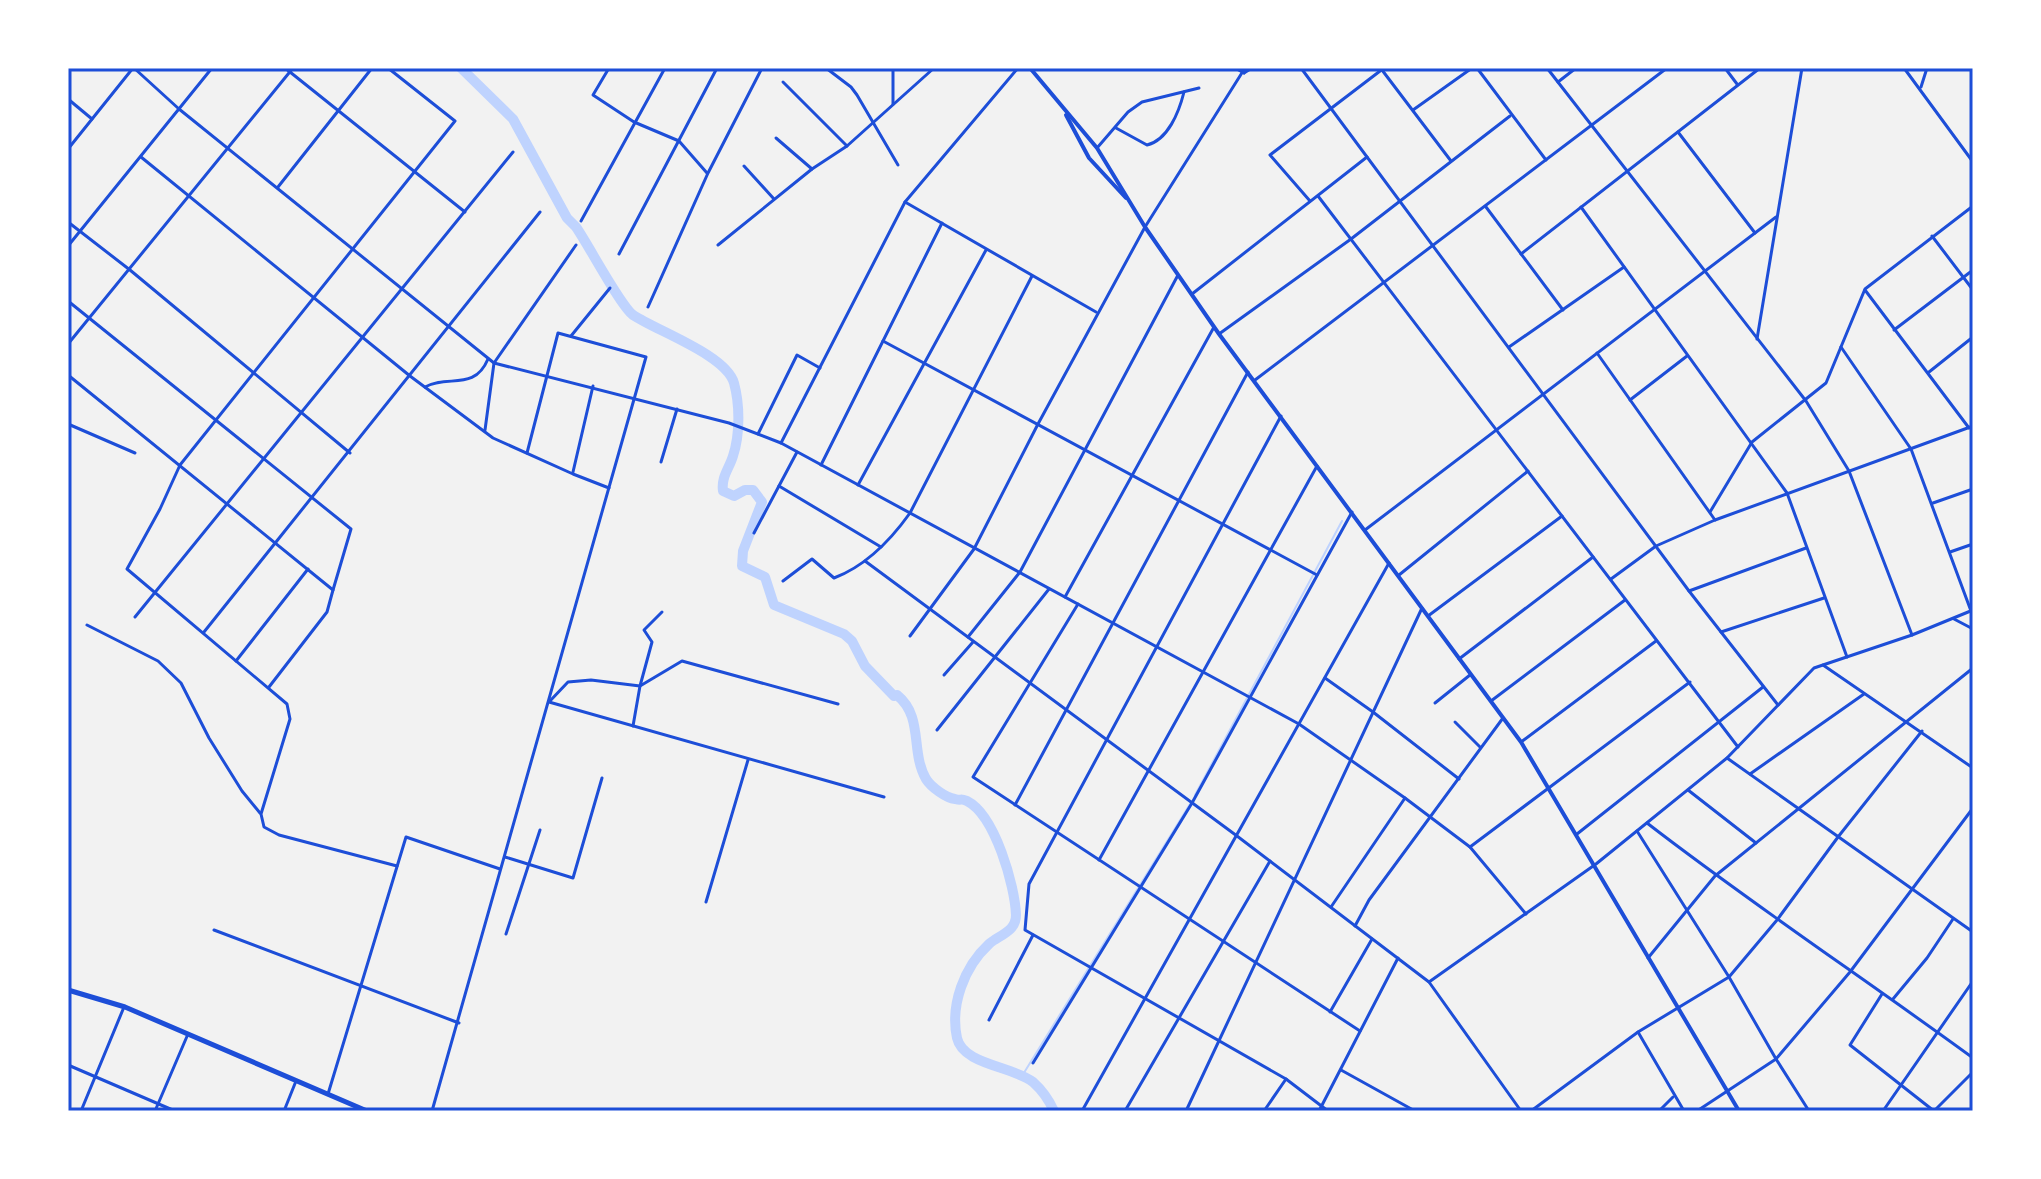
<svg xmlns="http://www.w3.org/2000/svg" width="2041" height="1179" font-family="Montserrat,sans-serif">
<style>
.lines{fill:none;stroke-linecap:round;stroke-linejoin:round}
.stream{stroke:#bfd3fe;stroke-width:2}
.river{stroke:#bfd3fe;stroke-width:10}
.minor{stroke:#1d4ed8;stroke-width:3}
.tertiary{stroke:#1d4ed8;stroke-width:4}
.primary{stroke:#1d4ed8;stroke-width:5}
.neatline{fill:none;stroke:#1d4ed8;stroke-width:3}
</style>
<rect width="100%" height="100%" fill="#f2f2f2"/>
<g class="lines">
<g class="stream">
<polyline points="1195,795 1342,521"/>
<polyline points="1022,1076 1190,804"/>
</g>
<path class="river" d="M461 68 513 119 567 218 576 227C588 244 620 305 633 315 657 331 726 355 734 383 740 405 740 435 733 456 729 469 721 477 723 491L734 496 745 490H753L762 502 743 551 742 566 765 577 774 605 844 634 852 641 865 666 894 696 897 695C924 717 910 751 926 779 931 787 946 798 955 799 963 801 959 798 967 801 995 815 1015 886 1016 915 1016 932 999 935 989 944 964 967 950 1005 957 1038 963 1065 1013 1066 1033 1082 1042 1090 1049 1100 1054 1111"/>
<g class="minor">
<polyline points="134,68 179,109 494,363 729,423 781,443 1299,724 1405,798 1470,847 1526,914"/>
<polyline points="285,68 465,212"/>
<polyline points="388,68 455,121 180,465 160,509 127,569 287,704 290,719 261,814 264,827 279,835 397,866"/>
<polyline points="609,68 593,95 634,122 679,141 707,173"/>
<polyline points="826,68 851,87 857,95 898,165"/>
<polyline points="893,68 893,104"/>
<polyline points="1235,68 1244,73"/>
<polyline points="1301,68 1689,591 1778,705"/>
<polyline points="1477,68 1546,160"/>
<polyline points="1547,68 1806,401 1849,471 1912,635"/>
<polyline points="1725,68 1737,84"/>
<polyline points="1904,68 1973,162"/>
<polyline points="1382,70 1451,161"/>
<polyline points="1244,73 1252,68"/>
<polyline points="783,82 847,146"/>
<polyline points="1558,82 1576,68"/>
<polyline points="1921,87 1927,68"/>
<polyline points="68,99 92,119"/>
<polyline points="1413,110 1472,68"/>
<path d="M1116 128 1147 145C1168 140 1179 112 1184 92"/>
<polyline points="1678,132 1755,233"/>
<polyline points="776,138 812,169"/>
<polyline points="1097,148 1128,112 1142,102 1199,88"/>
<polyline points="68,149 133,68"/>
<polyline points="141,157 410,376 493,438 573,474 609,488"/>
<polyline points="744,166 774,199"/>
<polyline points="278,187 372,68"/>
<polyline points="1318,196 1738,747"/>
<polyline points="1310,201 1270,155 1384,68"/>
<polyline points="905,202 1096,312"/>
<polyline points="1486,207 1563,310"/>
<polyline points="1581,207 1787,493 1847,657"/>
<polyline points="581,221 665,68"/>
<polyline points="68,222 130,270 350,453"/>
<polyline points="1932,236 1973,290"/>
<polyline points="718,245 812,169 847,146 934,68"/>
<polyline points="68,246 212,68"/>
<polyline points="619,254 717,68"/>
<polyline points="1521,254 1760,68"/>
<polyline points="1865,290 1969,428"/>
<polyline points="1192,294 1367,157"/>
<polyline points="68,301 351,529 333,590"/>
<polyline points="648,307 708,173 762,68"/>
<polyline points="1894,330 1973,270"/>
<polyline points="1219,334 1351,239 1510,116"/>
<polyline points="571,336 610,288"/>
<polyline points="1757,339 1802,68"/>
<polyline points="883,341 1317,575"/>
<polyline points="68,344 293,68"/>
<polyline points="1509,347 1624,267"/>
<polyline points="1841,347 1911,449 1971,611"/>
<polyline points="1597,353 1715,520"/>
<polyline points="1929,372 1973,337"/>
<polyline points="68,375 333,590 327,612 269,687"/>
<polyline points="1255,380 1667,68"/>
<path d="M425 387C448 374 474 392 488 359"/>
<polyline points="1630,400 1687,356"/>
<polyline points="1281,416 1029,884 1025,930 1286,1079 1328,1111"/>
<polyline points="68,424 135,453"/>
<polyline points="485,430 494,363 576,245"/>
<polyline points="758,434 797,355 820,368"/>
<polyline points="781,443 905,202 1018,68"/>
<polyline points="661,462 677,409"/>
<polyline points="821,465 942,223"/>
<polyline points="573,472 593,386"/>
<polyline points="858,485 986,250"/>
<polyline points="779,486 881,547"/>
<polyline points="1933,503 1973,489"/>
<polyline points="1710,512 1752,442 1826,383 1865,289 1973,206"/>
<polyline points="1365,530 1776,217"/>
<polyline points="754,533 797,452"/>
<polyline points="1950,552 1973,544"/>
<polyline points="865,561 1237,836 1429,982 1521,1111"/>
<polyline points="1399,575 1528,471"/>
<polyline points="1611,579 1656,546 1715,520 1973,426"/>
<path d="M783 581 812 559 834 578C866 566 890 541 910 513L1032 276"/>
<polyline points="1689,591 1806,548"/>
<polyline points="1065,597 1214,327"/>
<polyline points="1078,604 973,777 1360,1031"/>
<polyline points="1428,616 1562,516"/>
<polyline points="135,617 513,152"/>
<polyline points="1954,619 1973,629"/>
<polyline points="87,625 158,661 181,683 209,738 242,791 260,813"/>
<polyline points="204,632 540,212"/>
<polyline points="1721,632 1824,598"/>
<polyline points="910,636 974,549 1038,424 1145,227 1245,68"/>
<polyline points="968,637 1020,572 1178,275"/>
<polyline points="1459,659 1593,557"/>
<polyline points="236,661 308,569"/>
<polyline points="1823,665 1973,768"/>
<polyline points="944,675 973,642"/>
<polyline points="1325,678 1373,712 1459,779"/>
<polyline points="1491,701 1625,600"/>
<polyline points="1435,703 1470,675"/>
<polyline points="838,704 682,661 640,686 591,680 568,682 549,702 884,797"/>
<polyline points="1455,722 1480,747"/>
<polyline points="633,726 640,686 652,642 644,630 662,612"/>
<polyline points="937,730 1049,589"/>
<polyline points="1521,742 1656,641"/>
<polyline points="1727,758 1973,932"/>
<polyline points="1750,774 1864,694"/>
<polyline points="1688,790 1756,843"/>
<polyline points="1015,805 1248,372"/>
<path d="M1647 823C1753 905 1865 979 1973 1058"/>
<polyline points="1637,831 1729,977 1776,1059 1809,1111"/>
<polyline points="1577,834 1763,687"/>
<polyline points="1470,847 1690,682"/>
<polyline points="505,857 573,878 602,778"/>
<polyline points="1099,860 1317,466"/>
<polyline points="706,902 748,760"/>
<polyline points="1331,907 1405,798"/>
<polyline points="1355,926 1369,900 1503,718"/>
<polyline points="214,930 459,1023"/>
<polyline points="506,934 540,830"/>
<polyline points="1648,958 1715,876 1973,668"/>
<polyline points="1429,982 1596,864 1727,758 1814,668 1912,635 1973,610"/>
<polyline points="1882,994 1850,1045 1934,1111"/>
<polyline points="1893,999 1927,958 1953,919"/>
<polyline points="1330,1012 1372,939"/>
<polyline points="989,1020 1033,935"/>
<polyline points="1638,1032 1684,1111"/>
<polyline points="1033,1063 1192,803 1352,512"/>
<polyline points="68,1065 175,1111"/>
<polyline points="1341,1070 1415,1111"/>
<polyline points="328,1094 406,837 500,869"/>
<polyline points="81,1111 124,1007"/>
<polyline points="155,1111 188,1034"/>
<polyline points="284,1111 296,1081"/>
<polyline points="432,1111 646,357 558,333 527,453"/>
<polyline points="1082,1111 1389,563"/>
<polyline points="1125,1111 1270,861"/>
<polyline points="1186,1111 1422,608"/>
<polyline points="1264,1111 1286,1079"/>
<polyline points="1319,1111 1398,958"/>
<polyline points="1531,1111 1638,1032 1729,977 1777,920 1838,837 1922,731"/>
<polyline points="1659,1111 1673,1097"/>
<polyline points="1697,1111 1776,1059 1850,972 1973,808"/>
<polyline points="1883,1111 1973,981"/>
<polyline points="1934,1111 1973,1072"/>
</g>
<g class="tertiary">
<polyline points="1030,68 1097,148 1145,227 1219,334 1521,742 1739,1111"/>
<polyline points="1066,115 1089,158 1126,198"/>
</g>
<polyline class="primary" points="68,990 125,1007 367,1111"/>
</g>
<rect width="2041" height="1179" fill="none" stroke="#ffffff" stroke-width="140"/>
<rect x="70" y="70" width="1901" height="1039" class="neatline"/>
</svg>
